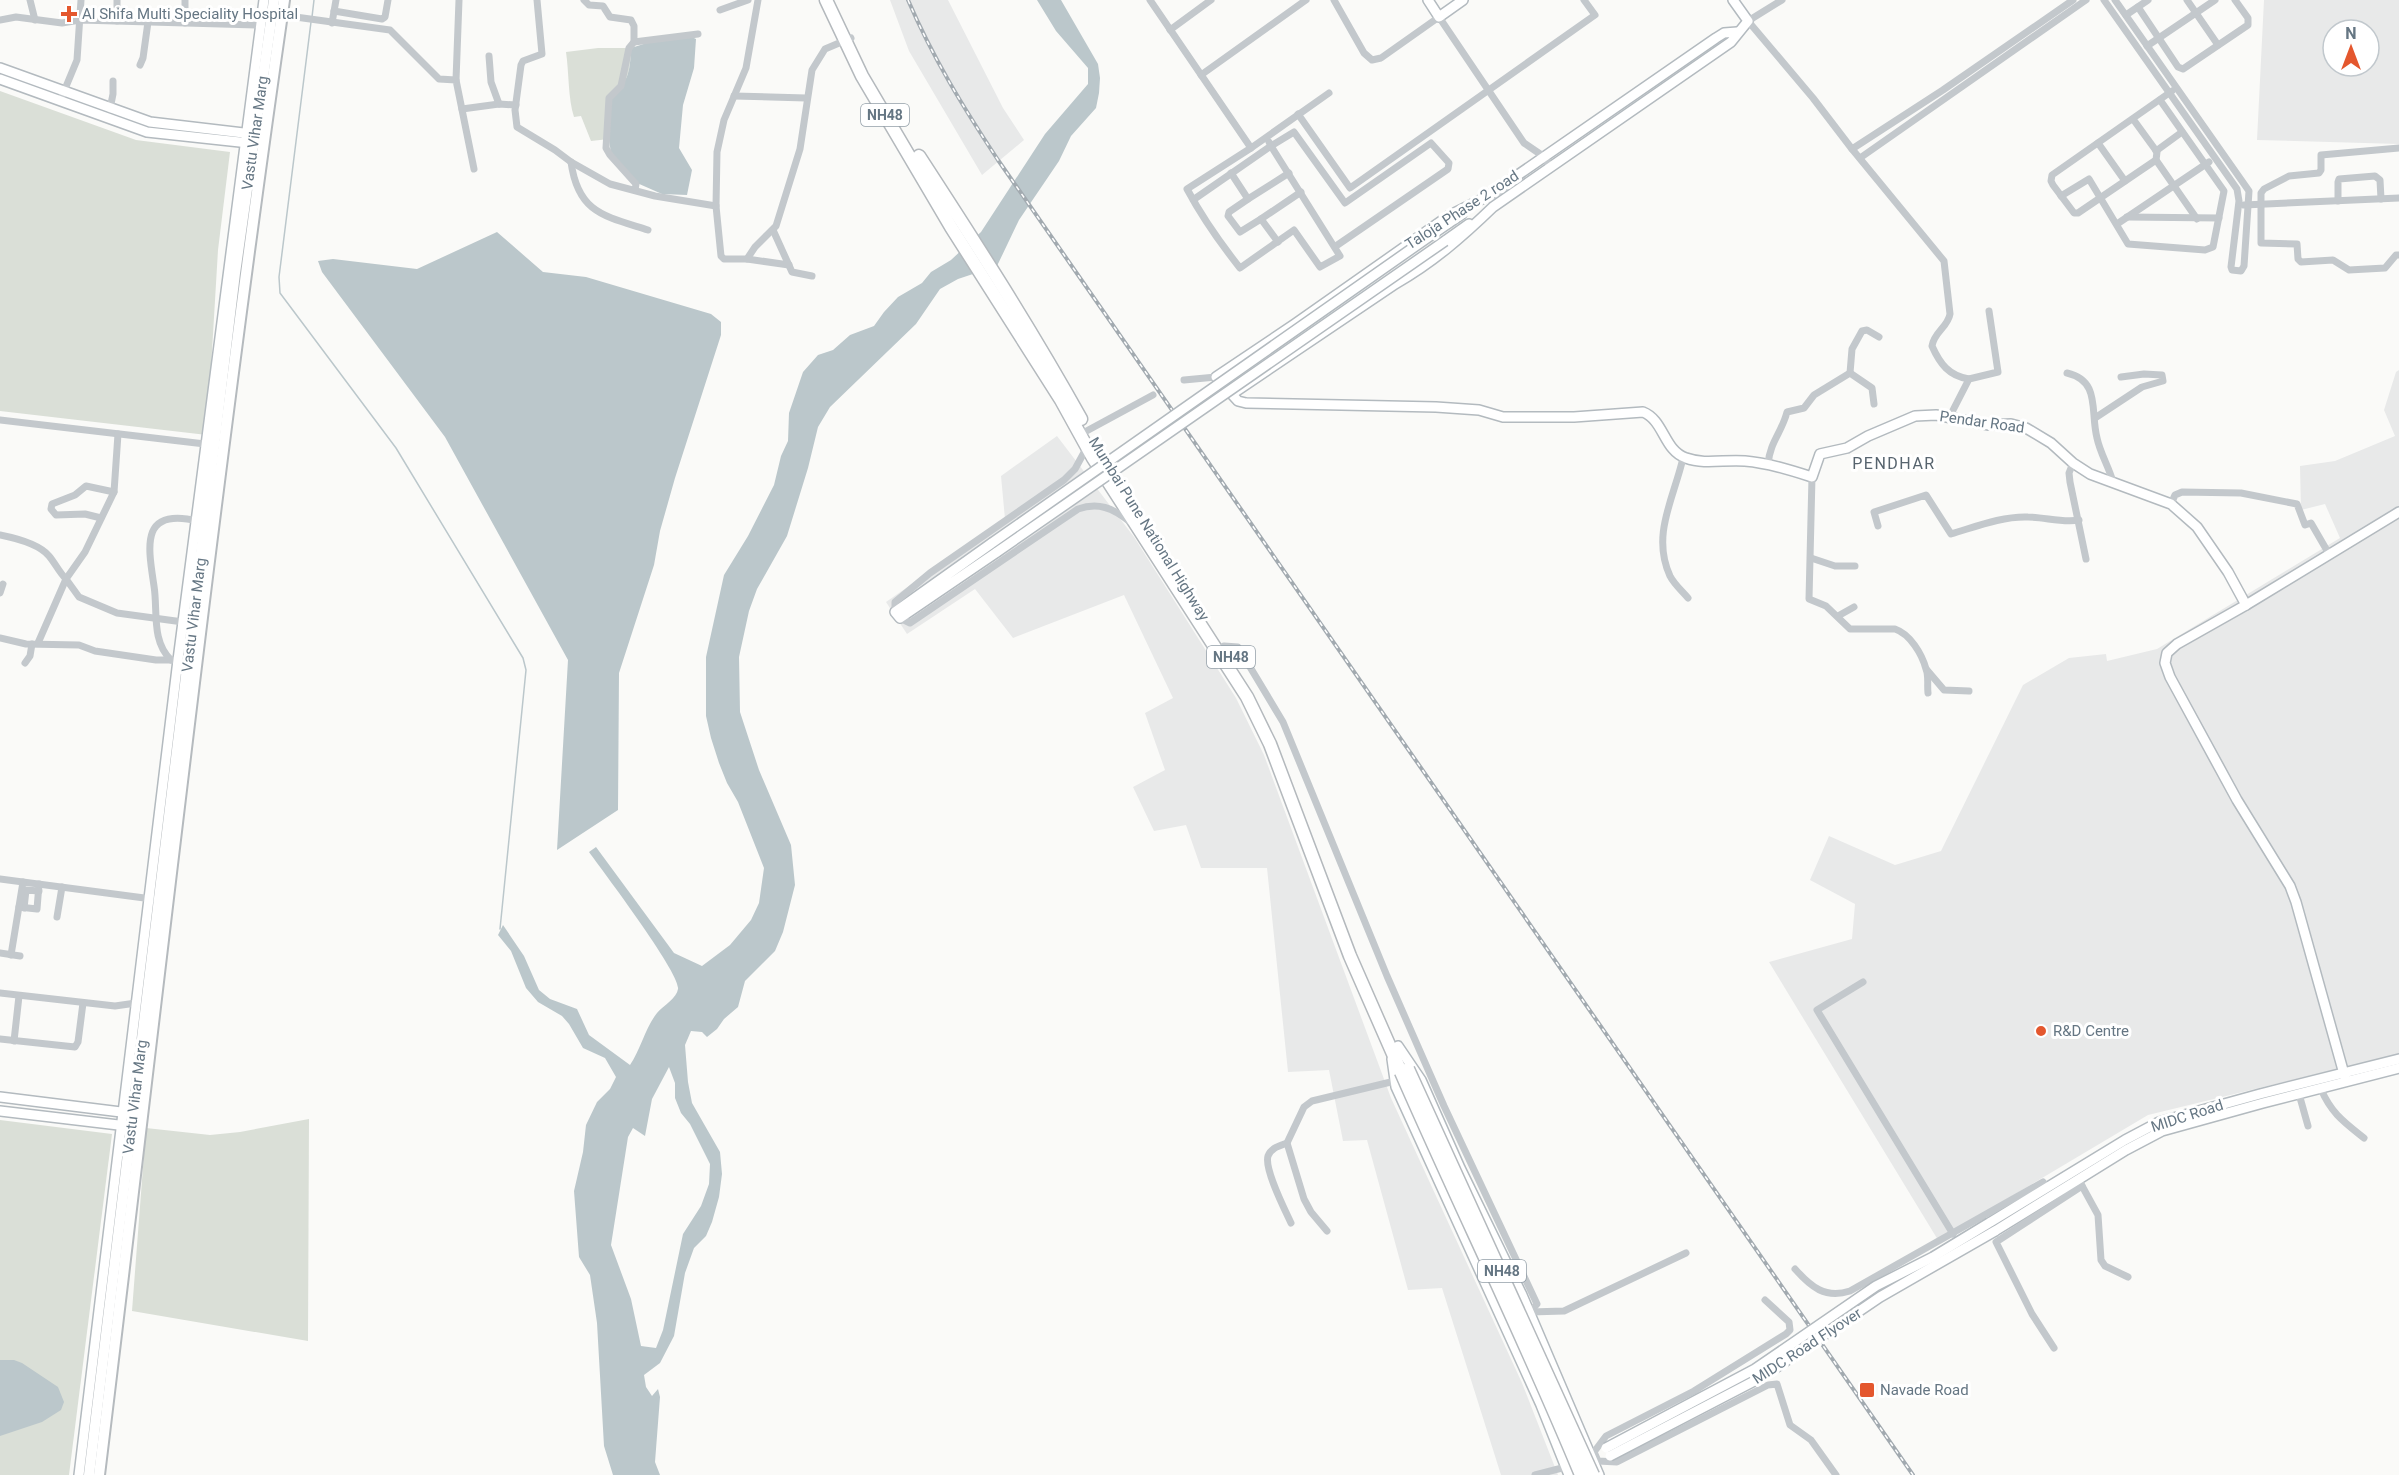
<svg xmlns="http://www.w3.org/2000/svg" width="2399" height="1475" font-family="Roboto,sans-serif">
<style>
.built{fill:#e8e9e9;fill-rule:evenodd}
.green{fill:#dadfd7}
.water{fill:#bbc7cb;fill-rule:evenodd}
.lines{fill:none;stroke-linecap:round;stroke-linejoin:round}
.stream{stroke:#bbc7cb;stroke-width:1.5}
.secondary-casing{stroke:#b3babf;stroke-width:12}
.primary-casing{stroke:#b5babe;stroke-width:14}
.highway-casing{stroke:#b4b9bd;stroke-width:15}
.street{stroke:#c3c8cc;stroke-width:7}
.secondary{stroke:#fff;stroke-width:9}
.primary{stroke:#fff;stroke-width:10}
.highway{stroke:#fff;stroke-width:12}
.rail-casing{stroke:#a2aab0;stroke-width:4}
.rail{stroke:#fff;stroke-width:1.5;stroke-dasharray:4.5;stroke-linecap:butt}
.secondary-bridge-casing{stroke:#b3babf;stroke-width:12;stroke-linecap:butt}
.highway-bridge-casing{stroke:#b4b9bd;stroke-width:15;stroke-linecap:butt}
.secondary-bridge{stroke:#fff;stroke-width:9}
.highway-bridge{stroke:#fff;stroke-width:12}
.poi-dot{fill:#e4572e;stroke:#fff;stroke-width:2}
.labels{text-anchor:middle;dominant-baseline:central;stroke-width:6;stroke-linejoin:round;paint-order:stroke}
.shield{fill:#fff;stroke:#939fa8;stroke-width:1.5}
.shield-label{font-size:14px;font-weight:bold;fill:#657683}
.poi-label{font-size:15px;fill:#657683;stroke:#fff;text-anchor:start}
.street-label{font-size:15px;fill:#657683;stroke:#fff}
.neighbourhood-label{font-size:16px;letter-spacing:1.5px;fill:#57646e;stroke:#fff}
</style>
<rect width="100%" height="100%" fill="#fafaf8"/>
<g class="built">
<polygon points="890,0 948,0 1003,108 1024,140 982,175 909,51"/>
<path d="M2264 0H2399V144L2257 140ZM2333 30H2369V66H2333Z"/>
<polygon points="2399,370 2399,1054 2148,1115 1938,1240 1769,962 1852,939 1855,904 1810,880 1829,836 1895,865 1941,851 2023,685 2069,658 2106,654 2107,661 2157,649 2340,538 2325,504 2301,510 2300,466 2335,461 2395,436 2384,410 2396,372"/>
<polygon points="1057,436 1134,537 1236,698 1264,755 1391,1098 1522,1383 1558,1475 1501,1475 1442,1288 1408,1290 1367,1140 1343,1141 1329,1070 1288,1072 1267,868 1201,868 1186,825 1154,831 1133,787 1165,770 1145,713 1173,698 1124,595 1013,638 975,589 907,634 886,602 1005,519 1001,476"/>
</g>
<g class="green">
<path d="M598 48H631C630 74 628 81 610 100L609 139 591 141 581 116 574 117C568 99 569 72 566 52Z"/>
<polygon points="0,91 136,140 230,152 218,250 207,435 0,411"/>
<polygon points="309,1119 308,1341 132,1311 146,1128 210,1135 240,1132"/>
<polygon points="0,1120 112,1134 69,1475 0,1475"/>
</g>
<g class="water">
<path d="M1037 0H1061L1098 64 1100 78 1099 93 1096 108 1071 136 1059 161 1019 220 997 266 958 279 940 289 916 324 830 407 818 427 808 468 787 536 757 589 749 611 739 657 740 712 759 770 791 845 795 885 783 932 775 951 745 981 738 1007 724 1019 717 1029 707 1037 702 1032 691 1031 685 1045 688 1082 692 1103 720 1152 722 1174 719 1197 712 1222 706 1236 694 1248 685 1273 674 1336 660 1363 644 1375 646 1387 652 1396 658 1389 660 1397 655 1462 660 1475H613L604 1446 597 1323 590 1275 579 1257 574 1191 583 1152 586 1125 597 1102 610 1089 616 1077 605 1058 583 1048 569 1024 562 1016 538 1002 526 988 511 951 498 935 503 925 524 956 539 990 550 999 577 1009 589 1035 630 1065C641 1049 645 1028 657 1013 663 1006 677 998 678 989 681 974 602 870 589 852L596 847 674 953 702 966 730 945 751 920 759 903 764 868 738 802 727 783 719 763 711 738 706 716V657L724 575 748 536 774 485 781 456 788 441 789 413 803 372 818 355 833 350 850 335 874 326 884 312 898 297 922 283 931 272 951 260 981 232 1045 134 1088 84V68L1056 31ZM669 1067 675 1083V1098L681 1113 690 1124 710 1164 709 1184 701 1206 683 1234 663 1330 656 1348 641 1346 631 1299 611 1245 628 1137 633 1128 645 1136 652 1099Z"/>
<path d="M690 36 696 39 694 68 683 105 679 148 692 170 687 195 662 194 637 183 611 154 609 139 610 100C628 81 630 74 631 48L650 42Z"/>
<polygon points="497,232 543,272 586,277 711,314 721,322 721,335 675,478 660,531 654,565 619,673 618,810 557,850 568,660 445,437 322,272 318,261 333,259 417,269"/>
<polygon points="0,1360 14,1360 22,1363 58,1387 64,1402 61,1410 42,1422 0,1436"/>
</g>
<g class="lines">
<g class="stream">
<polyline points="312,17 314,0"/>
<polyline points="311,22 279,277 280,293 396,448 523,658 526,670 500,929"/>
</g>
<g class="secondary-casing">
<g id="secondary">
<polyline points="1428,0 1439,17 1463,0"/>
<path d="M1737 32 1724 33 1716 38 1486 197 1450 215 1295 324 1216 377 1238 401 1246 403 1436 407 1479 410 1503 417H1574L1643 412C1664 420 1664 451 1686 458 1705 465 1726 459 1745 461 1768 463 1790 470 1812 477L1820 454 1847 448 1868 436 1915 416 1936 415 1989 425 2011 424 2026 428 2051 443 2073 463 2090 474 2171 504 2197 527 2228 572 2246 605"/>
<polyline points="0,68 150,122 252,134"/>
<polyline points="0,79 147,132 249,143"/>
<polyline points="1437,231 1462,214"/>
<polyline points="1445,241 1469,224"/>
<path d="M1235 392 1395 284C1432 263 1462 237 1493 207L1731 42 1748 21 1733 0"/>
<polyline points="992,543 895,612 900,618 997,552"/>
<polyline points="1398,1046 1421,1080 1460,1168 1522,1295 1599,1475"/>
<polyline points="1392,1059 1396,1087 1541,1405 1569,1475"/>
<polyline points="2346,1081 2296,902 2290,886 2237,800 2170,677 2165,663 2167,653 2177,644 2246,605 2399,512"/>
<polyline points="0,1097 129,1113"/>
<polyline points="0,1111 127,1126"/>
<polyline points="1989,1223 2125,1140 2159,1122 2260,1094 2399,1059"/>
<polyline points="1995,1231 2126,1150 2162,1131 2263,1103 2399,1068"/>
<polyline points="79,1475 178,660 264,0"/>
</g>
</g>
<g class="primary-casing">
<g id="primary">
<polyline points="89,1475 235,273 274,0"/>
<path d="M99 1475C159 983 213 490 284 0"/>
</g>
</g>
<g class="highway-casing">
<g id="highway">
<polyline points="826,0 862,76 951,227 1061,400 1093,458 1247,697 1270,744 1350,956 1401,1072"/>
<path d="M919 156C975 242 1031 329 1081 419"/>
</g>
</g>
<g class="street">
<polyline points="30,0 35,20"/>
<polyline points="117,0 117,21"/>
<polyline points="537,0 542,54 523,61 521,65 515,110 517,127 555,150 571,162 610,184 655,196 716,206"/>
<polyline points="584,0 589,5 603,6 610,17 631,20 634,26 634,42"/>
<polyline points="758,0 746,68 724,120 717,152 716,206 721,256 724,259 747,259 755,247 776,226 800,149 812,70 825,49 851,38"/>
<polyline points="1150,0 1251,148"/>
<polyline points="1334,0 1364,53 1372,60 1381,58 1439,17 1524,143 1543,156 1550,166"/>
<path d="M1782 0 1748 21 1813 98 1852 149 1944 261 1950 314C1948 327 1934 332 1932 346 1940 364 1949 376 1969 379"/>
<polyline points="2104,0 2237,189 2239,201 2231,267 2232,270 2241,271 2244,266 2249,191 2115,0"/>
<polyline points="2187,0 2218,45"/>
<polyline points="2138,7 2178,67 2183,69 2248,25 2248,18 2235,0"/>
<polyline points="720,10 748,0"/>
<polyline points="334,11 382,19 385,17 388,0"/>
<polyline points="281,15 390,30 439,79 456,80 474,169"/>
<polyline points="2126,15 2148,0"/>
<polyline points="0,20 16,17 62,23 80,20 260,25"/>
<polyline points="185,23 185,0"/>
<polyline points="332,23 336,0"/>
<polyline points="1170,30 1211,0"/>
<polyline points="2147,46 2215,0"/>
<polyline points="489,56 491,82 499,104"/>
<polyline points="140,65 143,58 148,22"/>
<polyline points="1201,75 1306,0"/>
<polyline points="456,80 459,0"/>
<polyline points="734,96 806,98"/>
<polyline points="60,101 77,60 81,0"/>
<polyline points="110,109 113,94 113,81"/>
<polyline points="462,109 499,104 516,105"/>
<polyline points="1298,114 1350,188 1595,15 1584,0"/>
<polyline points="2133,119 2157,152 2156,160 2078,213 2074,213 2053,185 2051,181 2052,175 2172,91"/>
<polyline points="1269,142 1271,146 1294,132 1345,203 1431,143 1449,163 1448,169 1336,246"/>
<polyline points="2098,143 2125,181"/>
<polyline points="2399,148 2321,155 2321,170 2319,173 2289,176 2264,189 2261,193 2261,243 2297,244 2298,259 2301,262 2333,260 2349,270 2385,268 2396,255 2399,255"/>
<polyline points="1852,149 1943,90 2073,0"/>
<polyline points="2156,151 2182,132"/>
<polyline points="1860,158 2086,0"/>
<polyline points="2156,160 2197,219"/>
<path d="M571 162C578 213 604 216 648 230"/>
<polyline points="1231,173 1248,199 1289,173"/>
<polyline points="635,190 636,184 610,155 606,148 609,98 621,86 629,48 634,42 698,34"/>
<polyline points="2061,196 2089,179 2128,244 2205,250 2213,247 2224,191 2160,100"/>
<polyline points="1248,199 1229,212 1228,216 1240,232 1261,219 1278,242"/>
<path d="M1193 200 1271 146 1340 256 1320 267 1294 230 1240 268C1221 244 1202 217 1187 189L1251 148 1329 93"/>
<polyline points="2338,201 2338,182 2339,179 2375,176 2380,180 2381,199"/>
<polyline points="2244,205 2399,198"/>
<polyline points="2127,217 2219,218"/>
<polyline points="1261,219 1301,192"/>
<polyline points="2117,224 2209,162"/>
<polyline points="773,230 792,272 812,276"/>
<polyline points="747,259 789,265"/>
<polyline points="1850,373 1852,349 1862,331 1867,330 1879,337"/>
<path d="M2067 373C2101 381 2090 411 2097 438 2100 453 2109 467 2113 482"/>
<polyline points="1184,380 1216,377"/>
<polyline points="1950,416 1969,379 1998,372 1989,311"/>
<polyline points="2095,418 2142,387 2163,381 2162,375 2144,374 2121,377"/>
<polyline points="0,420 205,444"/>
<polyline points="118,434 114,492 85,552 66,579 79,597 117,613 183,622"/>
<polyline points="1081,434 1153,395"/>
<path d="M1683 458C1674 498 1651 535 1670 576 1674 584 1682 591 1688 598"/>
<polyline points="2073,463 2069,473 2070,482 2086,559"/>
<path d="M1768 464C1770 442 1782 432 1787 412L1804 408 1814 395 1850 373 1872 388 1874 404"/>
<path d="M1812 477 1809 599 1826 606 1850 629H1895C1910 634 1922 654 1926 669 1929 676 1927 685 1928 693"/>
<polyline points="2171,504 2175,495 2182,492 2241,493 2297,504 2305,525 2311,523 2329,554"/>
<polyline points="101,518 85,514 56,515 51,509 52,504 75,495 86,486 114,492"/>
<path d="M1878 526 1874 512 1926 495 1951 534C1975 527 2002 516 2028 517 2045 517 2062 523 2079 520"/>
<path d="M0 535C15 538 39 544 49 556 55 563 59 572 66 579L38 643"/>
<polyline points="1811,558 1835,566 1855,566"/>
<polyline points="0,593 3,584"/>
<polyline points="895,612 895,602 930,573 1064,480 1075,469 1087,447"/>
<polyline points="1838,616 1854,607"/>
<path d="M900 618 910 623 1078 509C1098 502 1113 508 1129 521"/>
<polyline points="0,638 26,644 79,645 95,651 156,660 173,660"/>
<polyline points="1224,646 1238,647 1283,722 1387,976 1444,1106 1537,1304 1530,1312"/>
<path d="M171 660C151 641 158 611 154 586 148 546 140 507 198 521"/>
<polyline points="25,663 30,656 32,644"/>
<polyline points="1927,670 1944,690 1969,691"/>
<polyline points="0,879 152,899"/>
<polyline points="19,907 37,909 39,884"/>
<polyline points="24,908 26,890 39,891"/>
<polyline points="57,917 62,887"/>
<polyline points="0,953 20,956"/>
<polyline points="11,955 23,882"/>
<polyline points="1863,982 1817,1010 1953,1234"/>
<polyline points="0,993 115,1006 136,1003"/>
<polyline points="0,1039 75,1047 78,1042 83,1003"/>
<polyline points="14,1041 19,996"/>
<path d="M2321 1089C2331 1113 2344 1122 2364 1138"/>
<polyline points="2299,1094 2308,1126"/>
<polyline points="1287,1143 1304,1199 1311,1212 1327,1231"/>
<polyline points="2081,1184 2098,1215 2101,1260 2105,1266 2128,1277"/>
<path d="M1291 1223C1285 1210 1264 1169 1268 1156 1271 1148 1279 1146 1287 1143L1304 1107 1312 1101 1395 1081"/>
<path d="M1795 1269C1811 1287 1825 1299 1850 1291L2043 1182 2047 1188"/>
<polyline points="1765,1300 1789,1322 1790,1330 1786,1334 1694,1391 1606,1436 1594,1452 1598,1461 1617,1462 1768,1385 1777,1384 1790,1425 1811,1440 1836,1475"/>
<polyline points="1530,1312 1564,1311 1686,1253"/>
<polyline points="2054,1348 2032,1314 1996,1242 2082,1186"/>
<polyline points="1535,1475 1566,1467"/>
</g>
<use href="#secondary" class="secondary"/>
<use href="#primary" class="primary"/>
<use href="#highway" class="highway"/>
<g class="rail-casing">
<path id="rail" d="M908 0C933 58 963 107 998 160L1913 1475"/>
</g>
<use href="#rail" class="rail"/>
<g class="secondary-bridge-casing">
<g id="secondary-bridge">
<polyline points="992,543 1437,231"/>
<polyline points="997,552 1445,241"/>
<polyline points="1606,1448 1755,1369 1876,1286 1933,1257 1989,1223"/>
<polyline points="1610,1456 1762,1377 1880,1297 1995,1231"/>
</g>
</g>
<g class="highway-bridge-casing">
<g id="highway-bridge">
<polyline points="1408,1069 1593,1475"/>
<path d="M1401 1072C1460 1207 1525 1339 1581 1475"/>
</g>
</g>
<use href="#secondary-bridge" class="secondary-bridge"/>
<use href="#highway-bridge" class="highway-bridge"/>
</g>
<g class="poi-dot">
<path d="M66 5h6v6h6v6h-6v6h-6v-6h-6v-6h6z"/>
<circle cx="2041" cy="1031" r="6"/>
<rect x="1859" y="1382" width="16" height="16" rx="3"/>
</g>
<g class="labels">
<g class="shield">
<rect x="861" y="104" width="48" height="22" rx="4.5"/>
<rect x="1207" y="646" width="48" height="22" rx="4.5"/>
<rect x="1478" y="1260" width="48" height="22" rx="4.5"/>
</g>
<g class="shield-label">
<text x="885" y="115">NH48</text>
<text x="1231" y="657">NH48</text>
<text x="1502" y="1271">NH48</text>
</g>
<g class="poi-label">
<text x="82" y="14">Al Shifa Multi Speciality Hospital</text>
<text x="2053" y="1031">R&amp;D Centre</text>
<text x="1880" y="1390">Navade Road</text>
</g>
<g class="street-label">
<text transform="translate(255 133) rotate(-82)">Vastu Vihar Marg</text>
<text transform="translate(1462 210) rotate(-33)">Taloja Phase 2 road</text>
<text transform="translate(1982 422) rotate(8)">Pendar Road</text>
<text transform="translate(1149 529) rotate(58)">Mumbai Pune National Highway</text>
<text transform="translate(194 615) rotate(-83)">Vastu Vihar Marg</text>
<text transform="translate(135 1097) rotate(-83)">Vastu Vihar Marg</text>
<text transform="translate(2187 1116) rotate(-18)">MIDC Road</text>
<text transform="translate(1807 1346) rotate(-33)">MIDC Road Flyover</text>
</g>
<g class="neighbourhood-label">
<text x="1894" y="463">PENDHAR</text>
</g>
</g>
<g transform="translate(2351 48)"><circle r="28" fill="#ffffff" stroke="#c1c8cd" stroke-width="1.5"/>
<path d="M0-4.5L10 22L0 15L-10 22Z" fill="#e4572e"/>
<text y="-9" font-size="16" font-weight="bold" text-anchor="middle" fill="#657683">N</text>
</g>
</svg>
